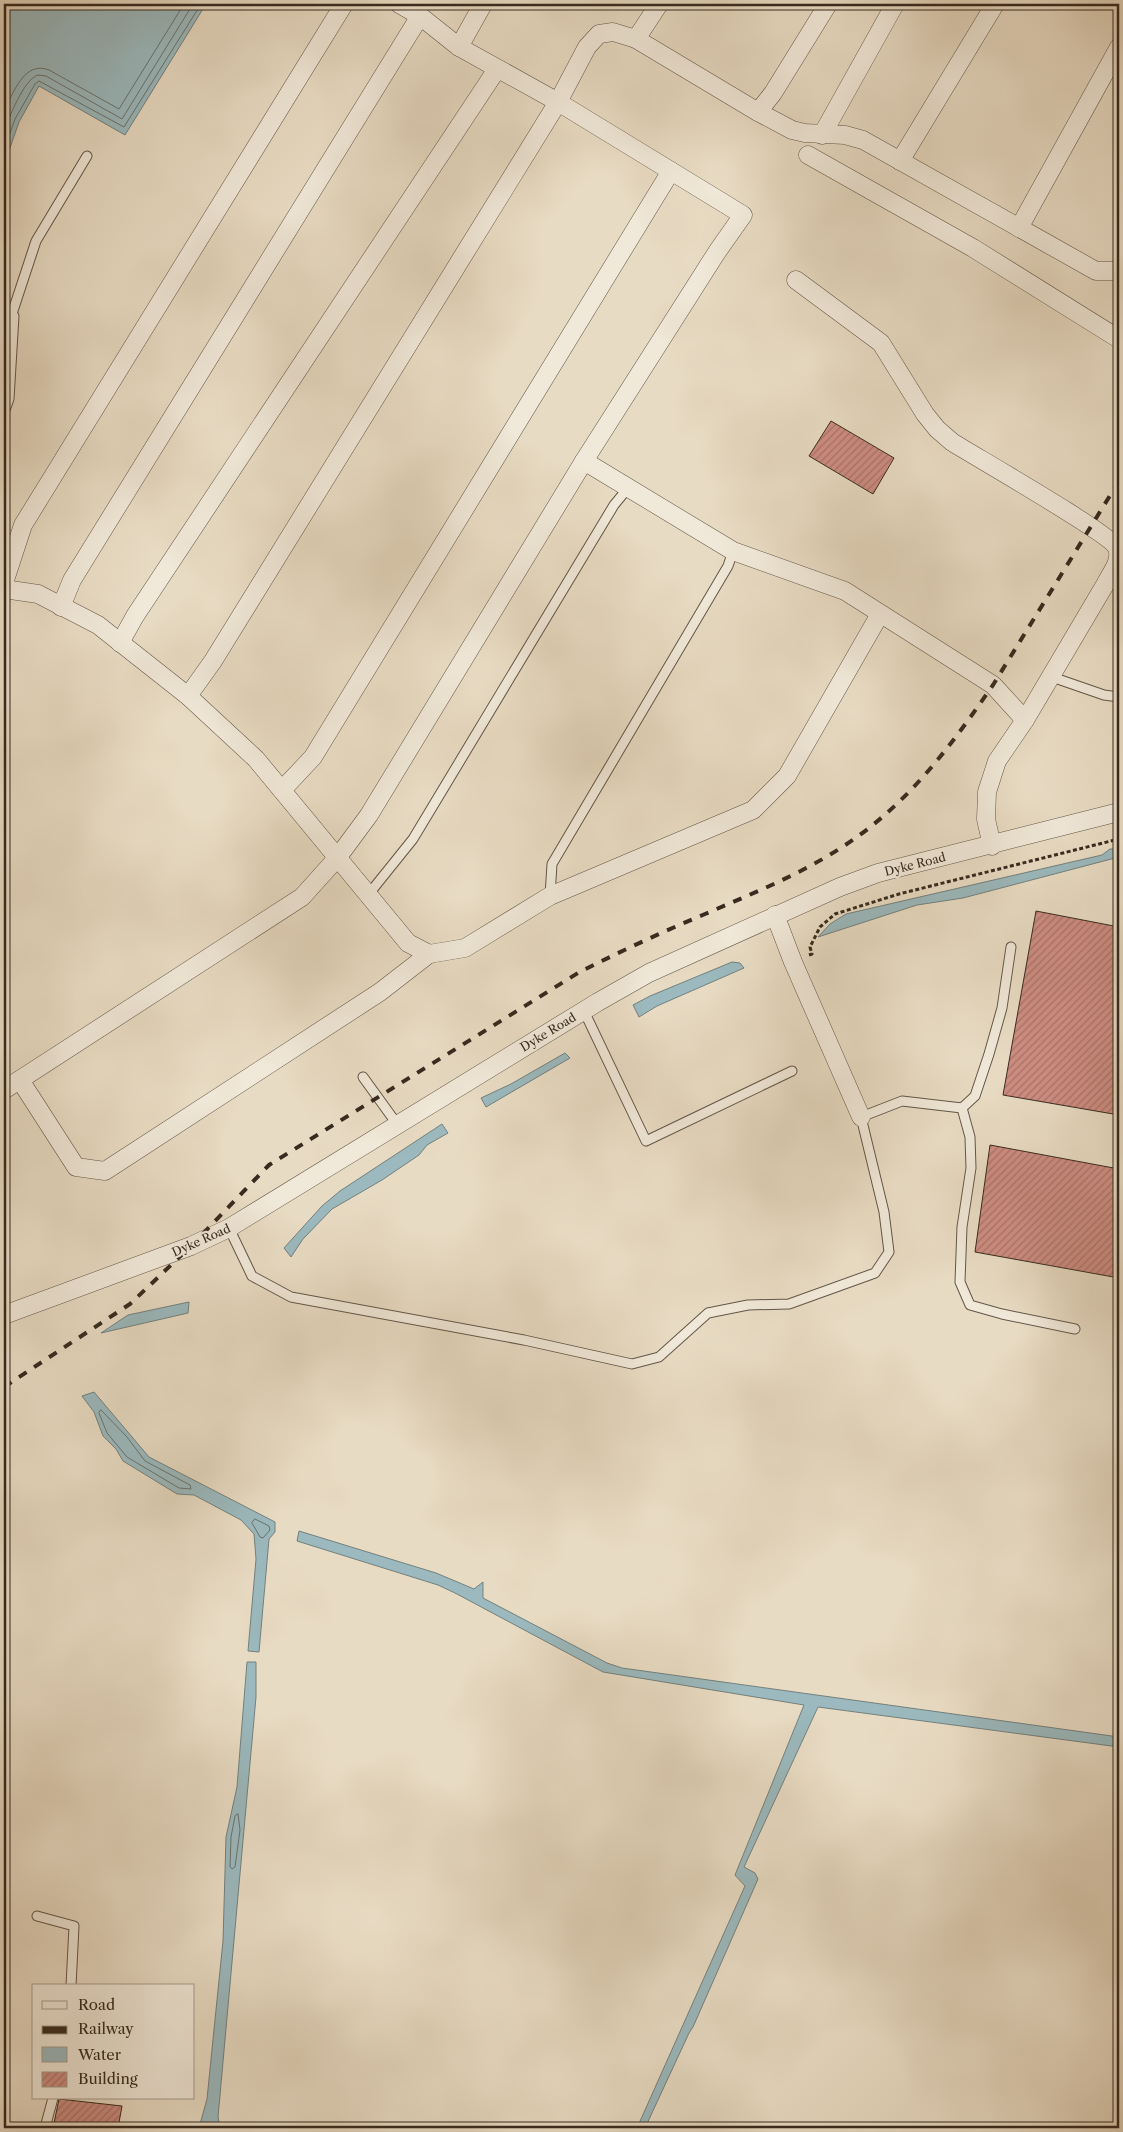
<svg xmlns="http://www.w3.org/2000/svg" width="1123" height="2132" font-family="'Libre Caslon Text',serif">
<style>
.water{fill:#9bb9be;stroke:#73807e}
.lines{fill:none;stroke-linecap:round;stroke-linejoin:round}
.shore{stroke:#69726e;stroke-width:1}
.building{fill:url(#building-hatch);stroke:#372a1f}
.service-casing{stroke:#635648;stroke-width:11}
.minor-casing{stroke:#635648;stroke-width:19}
.path{stroke:#372a1f;stroke-width:3;stroke-dasharray:4 2.5;stroke-linecap:butt}
.service{stroke:#f0e8d8;stroke-width:9}
.minor{stroke:#f0e8d8;stroke-width:18}
.rail{stroke:#372a1f;stroke-width:4;stroke-dasharray:9 9;stroke-linecap:butt}
.labels{text-anchor:middle;dominant-baseline:central;stroke-width:4.5;stroke-linejoin:round;paint-order:stroke}
.street-label{font-size:12px;fill:#372a1f;stroke:#f0e8d8}
</style>
<defs>
<pattern id="building-hatch" width="6" height="6" patternUnits="userSpaceOnUse" patternTransform="scale(1.25)"><rect width="6" height="6" fill="#ce8d82"/><path d="M-1 1l2-2M0 6l6-6M5 7l2-2" fill="none" stroke="#a8736a"/></pattern>
</defs>
<rect width="100%" height="100%" fill="#e8dbc3"/>
<filter id="stains"><feTurbulence type="fractalNoise" baseFrequency=".004" numOctaves="4"/><feColorMatrix values="0 0 0 0 .2 0 0 0 0 .09 0 0 0 0 .02 0 0 0 .5 -.17"/></filter>
<radialGradient id="worn" r=".72"><stop offset=".6" stop-color="#630" stop-opacity="0"/><stop offset="1" stop-color="#630" stop-opacity=".3"/></radialGradient>
<g class="water">
<polygon points="4,4 206,4 125,135 39,86 19,122 4,165"/>
<polygon points="1110,849 1119,849 1119,857 963,898 917,905 818,937 830,924 846,914 1102,855"/>
<polygon points="732,962 740,963 744,968 657,1006 639,1017 633,1005 650,996"/>
<polygon points="565,1053 570,1058 486,1107 481,1098 511,1084"/>
<polygon points="442,1124 448,1133 427,1145 419,1155 382,1180 332,1209 303,1239 291,1257 284,1248 322,1206 340,1191"/>
<polygon points="189,1302 188,1313 101,1333 128,1315"/>
<polygon points="94,1392 149,1457 275,1522 275,1532 269,1539 259,1652 248,1651 256,1559 254,1534 241,1520 194,1495 177,1494 123,1461 116,1449 103,1436 94,1412 82,1396"/>
<polygon points="299,1531 436,1573 474,1589 483,1582 483,1598 607,1663 622,1668 1119,1737 1119,1747 818,1707 744,1867 755,1873 758,1879 693,2027 689,2033 645,2128 637,2128 745,1886 735,1875 804,1705 603,1672 455,1593 438,1585 297,1541"/>
<polygon points="247,1662 256,1662 256,1697 218,2117 220,2128 199,2128 207,2099 223,1941 226,1837 237,1787"/>
</g>
<g class="lines">
<g class="shore">
<path d="M4 111C13 94 24 60 49 70L119 109 184 4"/>
<path d="M4 131C9 118 24 79 38 75L46 76 122 119 193 4"/>
<polyline points="4,150 15,119 35,84 39,81 124,127 201,4"/>
<polygon points="101,1410 127,1437 145,1461 190,1485 191,1489 179,1488 127,1457 107,1433 99,1413"/>
<polygon points="255,1519 269,1526 270,1530 263,1538 260,1537 252,1523"/>
<polygon points="238,1814 240,1830 235,1867 232,1869 230,1867 231,1837 235,1816"/>
</g>
</g>
<g class="building">
<polygon points="831,421 894,458 873,494 809,456"/>
<polygon points="1036,911 1119,927 1119,1115 1003,1095"/>
<polygon points="990,1145 1119,1169 1119,1278 975,1252"/>
<polygon points="59,2099 122,2106 118,2128 53,2128"/>
</g>
<g class="lines">
<g class="service-casing">
<g id="service">
<polyline points="4,338 36,241 87,156"/>
<polyline points="4,413 9,399 14,316"/>
<polyline points="1049,676 1104,695 1119,697"/>
<polyline points="368,895 413,839 614,505 628,488"/>
<polyline points="550,896 552,864 728,566 733,551"/>
<polyline points="584,1011 646,1141 792,1071"/>
<polyline points="363,1077 397,1124"/>
<polyline points="962,1108 970,1137 971,1168 962,1227 960,1282 970,1305 1002,1314 1075,1329"/>
<polyline points="229,1228 252,1276 291,1297 524,1340 632,1364 659,1357 708,1313 748,1305 789,1304 875,1273 889,1252 884,1212 861,1117 902,1101 962,1108 975,1096 989,1054 1002,1008 1011,947"/>
<polyline points="37,1916 74,1926 71,1986"/>
<polyline points="47,2128 46,2124 53,2098"/>
</g>
</g>
<g class="minor-casing">
<g id="minor">
<polyline points="636,39 659,4"/>
<polyline points="459,47 483,4"/>
<polyline points="758,112 773,93 828,4"/>
<polyline points="822,135 895,4"/>
<polyline points="808,155 973,248 1119,339"/>
<polyline points="900,161 995,4"/>
<polyline points="1019,228 1119,47"/>
<path d="M796 280 881 343 925 414 937 429 952 442C974 456 1111 534 1117 548 1122 560 1111 573 1106 583L1025 720 997 761 987 792 986 819 992 846"/>
<polyline points="584,461 733,551 845,591 993,685 1025,720"/>
<polyline points="4,583 23,525 344,4"/>
<polyline points="4,589 38,594 98,625 188,696 256,759 408,943 429,954 465,948 550,896 753,810 787,776 880,614"/>
<polyline points="61,607 72,580 420,16"/>
<polyline points="120,643 135,616 497,69"/>
<polyline points="188,696 213,661 558,102 587,47 599,34 613,32 636,39 758,112 792,130 805,133 845,135 863,140 1096,271 1119,271"/>
<polyline points="282,790 313,757 671,171"/>
<polyline points="775,915 793,962 861,1117"/>
<polyline points="20,1080 76,1167 105,1171 380,992 429,954"/>
<polyline points="4,1090 302,897 338,857 369,815 584,461 717,252 743,215 558,102 459,47 420,16 399,4"/>
<polyline points="4,1315 191,1246 229,1228 598,1002 649,973 840,887 878,873 1119,812"/>
</g>
</g>
<polyline class="path" points="809,955 812,954 810,947 820,927 835,914 899,894 1119,839"/>
<use href="#service" class="service"/>
<use href="#minor" class="minor"/>
<path class="rail" d="M4 1387 130 1304 191 1246 269 1165 578 973C619 952 662 932 705 914 763 889 819 867 869 828 920 788 957 737 993 685L1119 481"/>
</g>
<g class="labels">
<g class="street-label">
<text transform="translate(915 864) rotate(-14)">Dyke Road</text>
<text transform="translate(548 1032) rotate(-31)">Dyke Road</text>
<text transform="translate(201 1240) rotate(-24)">Dyke Road</text>
</g>
</g>
<rect width="1123" height="2132" fill="none" stroke="#e8dbc3" stroke-width="20"/>
<rect x="5" y="5" width="1113" height="2122" fill="none" stroke="#372a1f" stroke-width="2.5"/>
<rect x="10" y="10" width="1103" height="2112" fill="none" stroke="#372a1f"/>
<rect x="32" y="1984" width="162" height="115" fill="#f0e8d8" stroke="#a69c8e"/>
<rect x="42" y="2001" width="25" height="8" fill="#f0e8d8" stroke="#a69c8e"/>
<text x="78" y="2010" font-size="15" fill="#372a1f">Road</text>
<rect x="42" y="2026" width="25" height="8" fill="#372a1f" stroke="#a69c8e"/>
<text x="78" y="2034" font-size="15" fill="#372a1f">Railway</text>
<rect x="42" y="2047" width="25" height="15" fill="#9bb9be" stroke="#a69c8e"/>
<text x="78" y="2060" font-size="15" fill="#372a1f">Water</text>
<rect x="42" y="2072" width="25" height="15" fill="url(#building-hatch)" stroke="#a69c8e"/>
<text x="78" y="2084" font-size="15" fill="#372a1f">Building</text>
<rect width="100%" height="100%" filter="url(#stains)"/>
<rect width="100%" height="100%" fill="url(#worn)"/>
</svg>
